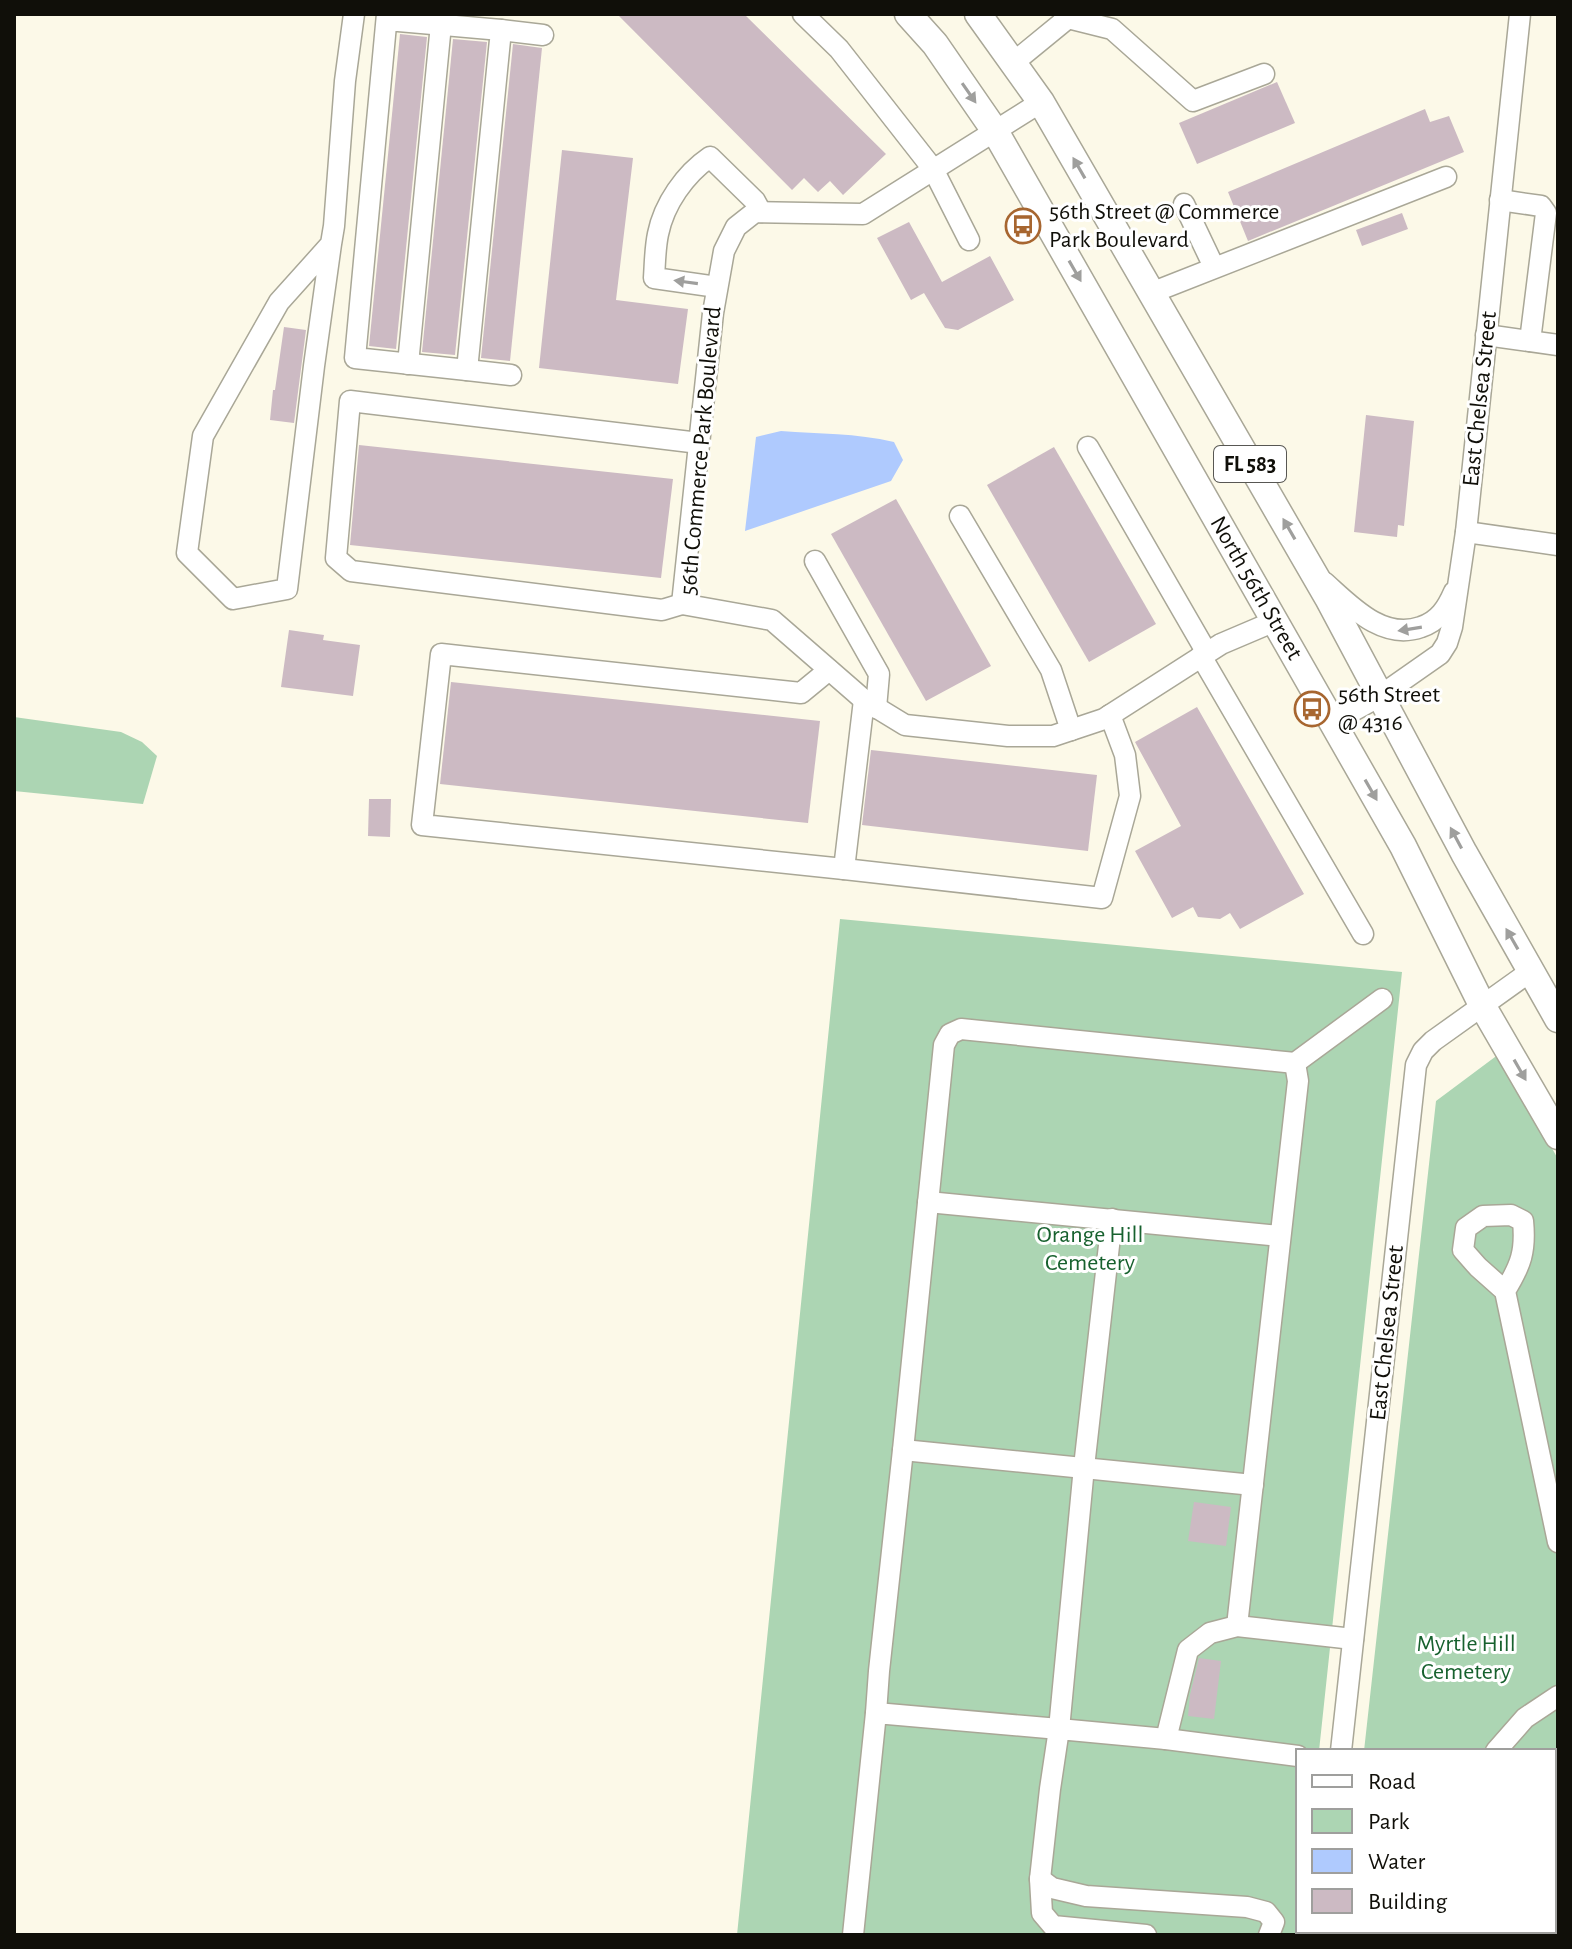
<svg xmlns="http://www.w3.org/2000/svg" width="1572" height="1949" font-family="'Alegreya Sans',sans-serif">
<style>
.green{fill:#acd5b3}
.water{fill:#afcafe}
.building{fill:#ccbac3}
.lines{fill:none;stroke-linecap:round;stroke-linejoin:round}
.minor-casing{stroke:#a9a797;stroke-width:23}
.major-casing{stroke:#a9a797;stroke-width:29}
.minor{stroke:#fff;stroke-width:20}
.major{stroke:#fff;stroke-width:26}
.oneway{fill:#9f9f9d}
.labels{text-anchor:middle;dominant-baseline:central;stroke-width:6;stroke-linejoin:round;paint-order:stroke}
.shield{fill:#fff;stroke:#585753;stroke-width:2}
.shield-label{font-size:22px;font-weight:bold;fill:#100f09}
.poi-label{font-size:24px;fill:#100f09;stroke:#fff;text-anchor:start}
.street-label{font-size:24px;fill:#100f09;stroke:#fff}
.park-label{font-size:24px;fill:#17612e;stroke:#fff}
</style>
<rect width="100%" height="100%" fill="#fcf9e8"/>
<g class="green">
<polygon points="14,717 121,732 142,742 157,756 143,804 14,791"/>
<polygon points="840,919 1402,972 1319,1751 1298,1751 1298,1931 1300,1931 1300,1935 737,1935"/>
<polygon points="1499,1054 1558,1159 1558,1935 1344,1935 1344,1931 1554,1931 1554,1751 1364,1751 1436,1101"/>
</g>
<path class="water" d="M781 431C819 434 856 433 894 442L903 460 891 481 745 531 756 437Z"/>
<g class="building">
<polygon points="617,14 744,14 886,154 843,195 830,181 818,192 804,178 792,190"/>
<polygon points="400,34 427,37 396,349 369,346"/>
<polygon points="453,39 487,42 455,355 422,352"/>
<polygon points="513,44 542,48 510,361 481,358"/>
<polygon points="1277,82 1295,123 1197,164 1179,123"/>
<polygon points="1425,109 1430,122 1449,116 1464,152 1248,241 1228,192"/>
<polygon points="562,150 633,158 616,300 688,309 678,384 539,368"/>
<polygon points="1402,213 1408,229 1362,246 1356,230"/>
<polygon points="909,222 942,282 990,256 1014,300 958,330 945,328 924,293 911,300 877,238"/>
<polygon points="284,327 306,330 294,423 270,420 273,390 275,390"/>
<polygon points="1366,415 1414,421 1404,526 1398,525 1397,537 1354,532"/>
<polygon points="359,445 673,479 661,578 350,545"/>
<polygon points="1054,447 1156,624 1089,662 987,485"/>
<polygon points="896,499 991,666 926,701 831,534"/>
<polygon points="289,630 324,635 323,640 360,645 353,696 281,687"/>
<polygon points="451,682 820,721 808,823 440,784"/>
<polygon points="1197,707 1304,894 1240,929 1230,913 1220,919 1198,917 1193,907 1172,918 1135,851 1181,826 1135,742"/>
<polygon points="871,750 1097,775 1088,851 862,825"/>
<polygon points="369,799 391,799 390,837 368,836"/>
<polygon points="1194,1502 1231,1507 1226,1546 1188,1541"/>
<polygon points="1199,1658 1221,1661 1214,1719 1188,1716 1190,1695"/>
</g>
<g class="lines">
<g class="minor-casing">
<g id="minor">
<polyline points="803,14 839,49 933,169 969,240"/>
<polyline points="1064,14 1068,18 1112,29 1193,101 1264,74"/>
<polyline points="387,20 501,30 467,370 355,358 387,14"/>
<polyline points="501,30 543,35"/>
<polyline points="1013,63 1068,18"/>
<polyline points="1041,102 863,214 755,212 736,227 724,251 713,313 682,604 772,620 864,700 905,725 1008,736 1053,736 1104,719 1221,644 1275,621"/>
<polyline points="1500,200 1541,206 1546,213 1530,341"/>
<polyline points="1184,204 1214,267"/>
<polyline points="331,244 279,302 203,436 187,553 233,599 287,589 314,366 331,244 334,226 345,81 354,14"/>
<path d="M717 287 654 278C655 263 655 248 658 234 664 204 685 174 710 157L755 201 761 212"/>
<polyline points="1151,293 1446,177"/>
<polyline points="1486,335 1558,345"/>
<polyline points="408,364 442,14"/>
<polyline points="467,370 511,375"/>
<polyline points="1088,447 1207,653"/>
<polyline points="960,516 1051,670 1071,730"/>
<polyline points="1466,532 1558,545"/>
<polyline points="815,561 879,674 876,708"/>
<path d="M1324 582C1350 605 1382 641 1421 627 1439 621 1447 608 1454 592"/>
<polyline points="682,604 662,610 351,571 336,558 350,401 699,443"/>
<polyline points="1201,656 1363,934"/>
<polyline points="829,670 801,693 441,654 422,825 844,869 1102,898 1130,796 1125,755 1110,715"/>
<polyline points="1333,722 1380,696 1440,654 1447,643 1452,627 1466,532 1520,14"/>
<polyline points="844,869 864,700"/>
<polyline points="928,1202 1280,1236"/>
<path d="M1505 1291C1521 1265 1526 1251 1523 1221L1511 1215 1483 1216 1466 1228 1463 1250 1478 1267 1505 1291 1558 1542"/>
<polyline points="903,1450 1253,1485"/>
<polyline points="1237,1626 1298,1081 1295,1063"/>
<polyline points="876,1713 879,1671 903,1450 944,1045 950,1034 961,1029 1295,1063 1382,999"/>
<polyline points="1341,1751 1416,1065 1423,1051 1433,1041 1531,971"/>
<polyline points="1496,1751 1525,1718 1558,1696"/>
<polyline points="1298,1756 1166,1739 1188,1650 1210,1633 1237,1626 1353,1639"/>
<polyline points="1040,1879 1052,1888 1086,1896 1247,1907 1266,1912 1274,1922 1269,1935"/>
<polyline points="1554,1910 1558,1908"/>
<polyline points="1472,1931 1473,1935"/>
<polyline points="853,1935 876,1713 1059,1729 1084,1467 1112,1219"/>
<polyline points="1146,1935 1053,1926 1042,1913 1040,1879 1050,1789 1059,1729 1166,1739"/>
<polyline points="1321,1935 1322,1931"/>
<polyline points="1507,1935 1515,1931"/>
</g>
</g>
<g class="major-casing">
<g id="major">
<polyline points="908,14 935,44 995,131 1403,846 1482,1005 1558,1136"/>
<polyline points="978,14 1041,102 1328,598 1464,853 1558,1019"/>
</g>
</g>
<use href="#minor" class="minor"/>
<use href="#major" class="major"/>
</g>
<defs><path id="oneway-solid" d="M-6-.8H1V-3.2L6.5 0L1 3.2V.8H-6Z" transform="scale(2)"/></defs>
<g class="oneway">
<use href="#oneway-solid" transform="translate(969 93) rotate(55)"/>
<use href="#oneway-solid" transform="translate(1079 168) rotate(-120)"/>
<use href="#oneway-solid" transform="translate(1075 271) rotate(60)"/>
<use href="#oneway-solid" transform="translate(686 282) rotate(-172)"/>
<use href="#oneway-solid" transform="translate(1289 529) rotate(-120)"/>
<use href="#oneway-solid" transform="translate(1410 629) rotate(171)"/>
<use href="#oneway-solid" transform="translate(1371 790) rotate(60)"/>
<use href="#oneway-solid" transform="translate(1456 838) rotate(-118)"/>
<use href="#oneway-solid" transform="translate(1512 939) rotate(-120)"/>
<use href="#oneway-solid" transform="translate(1520 1070) rotate(60)"/>
</g>
<defs>
<g id="bus-ring" transform="scale(1.8)"><circle r="9.5" fill="#fff" stroke="#a76630" stroke-width="1.5"/><path d="M-5-6H5V4H4V6H2V4H-2V6H-4V4H-5ZM-3.5-4V0h7V-4ZM-3.5 1.2v1.5H-2V1.2ZM2 1.2v1.5H3.5V1.2Z" fill="#a76630"/></g>
</defs>
<g fill-rule="evenodd">
<use href="#bus-ring" x="1023" y="226"/>
<use href="#bus-ring" x="1312" y="709"/>
</g>
<g class="labels">
<rect class="shield" x="1214" y="446" width="72" height="36" rx="6"/>
<g class="shield-label">
<text x="1250" y="464">FL 583</text>
</g>
<g class="poi-label">
<text x="1049" y="212">56th Street @ Commerce<tspan x="1049" dy="28">Park Boulevard</tspan></text>
<text x="1338" y="695">56th Street<tspan x="1338" dy="28">@ 4316</tspan></text>
</g>
<g class="street-label">
<text transform="translate(1480 399) rotate(-84)">East Chelsea Street</text>
<text transform="translate(701 451) rotate(-85)">56th Commerce Park Boulevard</text>
<text transform="translate(1256 588) rotate(60)">North 56th Street</text>
<text transform="translate(1387 1333) rotate(-84)">East Chelsea Street</text>
</g>
<g class="park-label">
<text x="1090" y="1235">Orange Hill<tspan x="1090" dy="28">Cemetery</tspan></text>
<text x="1466" y="1644">Myrtle Hill<tspan x="1466" dy="28">Cemetery</tspan></text>
</g>
</g>
<rect width="1572" height="1949" fill="none" stroke="#100f09" stroke-width="32"/>
<rect x="1296" y="1749" width="260" height="184" fill="#ffffff" stroke="#9f9f9d" stroke-width="2"/>
<rect x="1312" y="1775" width="40" height="12" fill="#ffffff" stroke="#9f9f9d" stroke-width="2"/>
<text x="1368" y="1789" font-size="24" fill="#100f09">Road</text>
<rect x="1312" y="1809" width="40" height="24" fill="#acd5b3" stroke="#9f9f9d" stroke-width="2"/>
<text x="1368" y="1829" font-size="24" fill="#100f09">Park</text>
<rect x="1312" y="1849" width="40" height="24" fill="#afcafe" stroke="#9f9f9d" stroke-width="2"/>
<text x="1368" y="1869" font-size="24" fill="#100f09">Water</text>
<rect x="1312" y="1889" width="40" height="24" fill="#ccbac3" stroke="#9f9f9d" stroke-width="2"/>
<text x="1368" y="1909" font-size="24" fill="#100f09">Building</text>
</svg>
